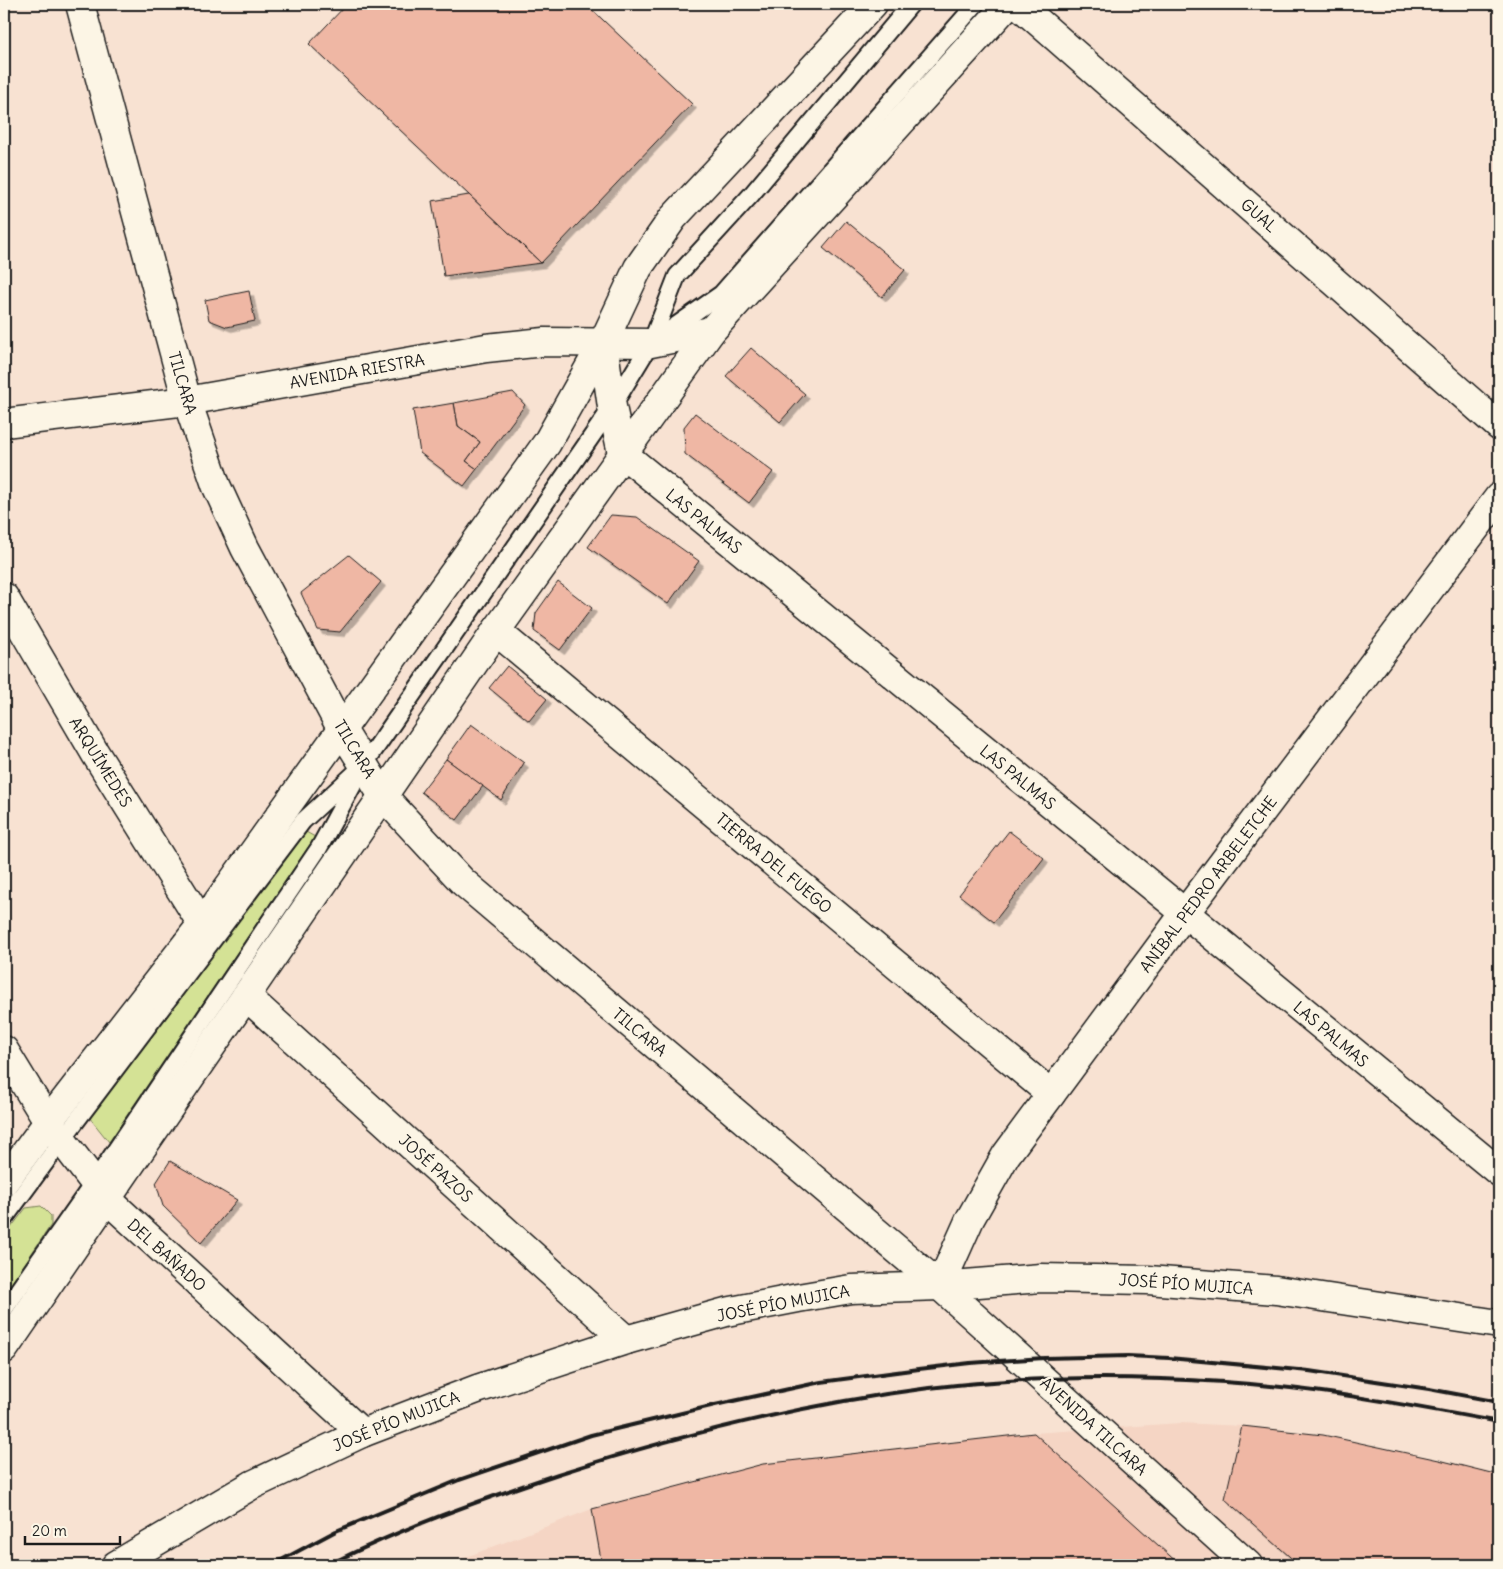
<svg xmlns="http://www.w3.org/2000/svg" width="1503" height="1569" font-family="Delius,sans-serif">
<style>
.built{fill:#f5d5c4}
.green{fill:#d4e295;stroke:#787f58}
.building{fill:#efb7a4;stroke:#1c1c1c;filter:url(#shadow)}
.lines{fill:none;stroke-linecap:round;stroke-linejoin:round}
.lane-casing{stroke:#1c1c1c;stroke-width:20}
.street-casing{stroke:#1c1c1c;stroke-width:31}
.secondary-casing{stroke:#1c1c1c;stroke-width:31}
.lane{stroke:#fcf5e5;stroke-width:16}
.street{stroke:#fcf5e5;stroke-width:28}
.secondary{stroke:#fcf5e5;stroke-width:28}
.rail{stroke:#1c1c1c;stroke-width:4}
.labels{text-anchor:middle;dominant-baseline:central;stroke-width:5;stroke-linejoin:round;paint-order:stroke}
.street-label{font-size:16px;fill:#1c1c1c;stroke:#fcf5e5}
</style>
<defs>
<filter id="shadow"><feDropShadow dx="4.5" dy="4.5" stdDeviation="0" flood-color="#0004"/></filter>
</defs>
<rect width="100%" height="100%" fill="#f8e2d2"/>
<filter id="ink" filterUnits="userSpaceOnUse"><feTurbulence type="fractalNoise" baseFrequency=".02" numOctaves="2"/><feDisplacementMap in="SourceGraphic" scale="10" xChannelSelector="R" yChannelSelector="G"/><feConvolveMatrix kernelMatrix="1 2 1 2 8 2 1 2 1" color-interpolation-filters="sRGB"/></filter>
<g filter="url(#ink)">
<polygon class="built" points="1180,1423 1242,1426 1323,1435 1439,1460 1499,1475 1499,1565 445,1565 592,1509 762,1464 1034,1433"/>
<g class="green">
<polygon points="306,832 315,837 109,1142 89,1117"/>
<polygon points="41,1206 51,1216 51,1225 4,1294 4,1237 26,1208"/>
</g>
<g class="building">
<polygon points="347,4 586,4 692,104 541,263 309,44"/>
<polygon points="469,195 541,263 444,276 432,201"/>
<polygon points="846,221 905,270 882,297 823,248"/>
<polygon points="249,291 255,321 227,327 209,320 205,300"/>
<polygon points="751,348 805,394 780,422 726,376"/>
<polygon points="513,392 525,405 477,469 466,461 480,442 458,426 454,403"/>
<polygon points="454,403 458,426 480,442 466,461 477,469 464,486 420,453 413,410"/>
<polygon points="695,413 773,472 749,503 685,454 684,427"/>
<polygon points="611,515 637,517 699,561 668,604 588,547"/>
<polygon points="349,555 381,582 340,632 318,630 301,593"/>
<polygon points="558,582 592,608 560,650 534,631 536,613"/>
<polygon points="507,666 547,699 529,721 489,688"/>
<polygon points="471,724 524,763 501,800 446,759"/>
<polygon points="446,759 483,786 457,820 421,792"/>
<polygon points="1009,831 1044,858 994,922 959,895"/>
<polygon points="170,1161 237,1200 201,1243 163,1206 156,1183"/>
<polygon points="1242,1426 1323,1435 1439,1460 1499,1475 1499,1565 1299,1565 1225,1499"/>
<polygon points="1034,1433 1180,1565 602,1565 592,1509 763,1464"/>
</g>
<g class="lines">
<g class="lane-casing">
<g id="lane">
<polyline points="661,336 721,294 976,4"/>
<polyline points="4,1219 62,1140 303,821 355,773"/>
<polyline points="4,1310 94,1182 319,848 364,765 612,407 651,343 677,276 751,195 911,4"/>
</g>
</g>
<g class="street-casing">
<g id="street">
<polyline points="80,4 187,401 216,485 245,548 342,730"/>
<polyline points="1018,4 1499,426"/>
<polyline points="603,343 612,407 622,453 1185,913 1499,1172"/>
<polyline points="4,597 95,753 202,924"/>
<polyline points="496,631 1051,1094"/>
<polyline points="246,996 626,1340"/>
<polyline points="4,1050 48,1122 107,1199 362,1433"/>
<polyline points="940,1286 970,1219 1006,1155 1185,913 1499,497"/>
<polyline points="116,1565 252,1485 362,1433 477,1389 626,1340 726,1312 798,1298 851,1289 940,1286 1041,1278 1148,1280 1276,1290 1499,1324"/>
</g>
</g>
<g class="secondary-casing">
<g id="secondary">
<polyline points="4,423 187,401 486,348 544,342 651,343 711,331"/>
<polyline points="342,730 383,796 463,882 940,1286 1248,1565"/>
<polyline points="4,1182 48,1122 202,924 547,443 603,343 638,268 673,218 873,4"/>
<polyline points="4,1349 496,631 711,331 1008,4"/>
</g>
</g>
<use href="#lane" class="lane"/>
<use href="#street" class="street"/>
<use href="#secondary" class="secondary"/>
<g class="rail">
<polyline points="272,1565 336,1531 459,1480 591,1435 715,1405 821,1382 919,1369 970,1363 1044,1358 1128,1356 1169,1358 1309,1371 1429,1389 1499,1402"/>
<path d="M328 1565C402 1528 480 1500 558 1474 679 1435 803 1404 929 1388 1026 1376 1126 1376 1224 1382 1317 1388 1408 1405 1499 1422"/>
</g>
</g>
</g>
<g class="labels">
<g class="street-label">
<text transform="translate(1259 215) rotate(41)">GUAL</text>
<text transform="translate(357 371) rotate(-10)">AVENIDA RIESTRA</text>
<text transform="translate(183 383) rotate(74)">TILCARA</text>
<text transform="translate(704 521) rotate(39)">LAS PALMAS</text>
<text transform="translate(355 749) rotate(59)">TILCARA</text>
<text transform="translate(101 762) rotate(58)">ARQUÍMEDES</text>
<text transform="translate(1018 777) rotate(39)">LAS PALMAS</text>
<text transform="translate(774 863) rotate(40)">TIERRA DEL FUEGO</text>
<text transform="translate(1208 884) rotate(-53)">ANÍBAL PEDRO ARBELETCHE</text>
<text transform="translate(640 1032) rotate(40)">TILCARA</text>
<text transform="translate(1331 1034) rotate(40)">LAS PALMAS</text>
<text transform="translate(436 1168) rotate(42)">JOSÉ PAZOS</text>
<text transform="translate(167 1255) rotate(42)">DEL BAÑADO</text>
<text transform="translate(1186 1284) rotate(4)">JOSÉ PÍO MUJICA</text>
<text transform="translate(783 1303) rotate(-11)">JOSÉ PÍO MUJICA</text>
<text transform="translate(396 1421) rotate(-22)">JOSÉ PÍO MUJICA</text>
<text transform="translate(1094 1426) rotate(42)">AVENIDA TILCARA</text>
</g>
</g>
<rect width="1503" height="1569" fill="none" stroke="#fcf5e5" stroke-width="20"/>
<rect x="10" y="10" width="1483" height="1549" fill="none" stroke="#1c1c1c" stroke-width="2" filter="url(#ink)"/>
<path d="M25 1536v8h95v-8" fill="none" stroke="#1c1c1c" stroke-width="2.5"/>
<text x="32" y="1536" font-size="15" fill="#1c1c1c" stroke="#fcf5e5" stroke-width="4" paint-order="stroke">20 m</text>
</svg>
